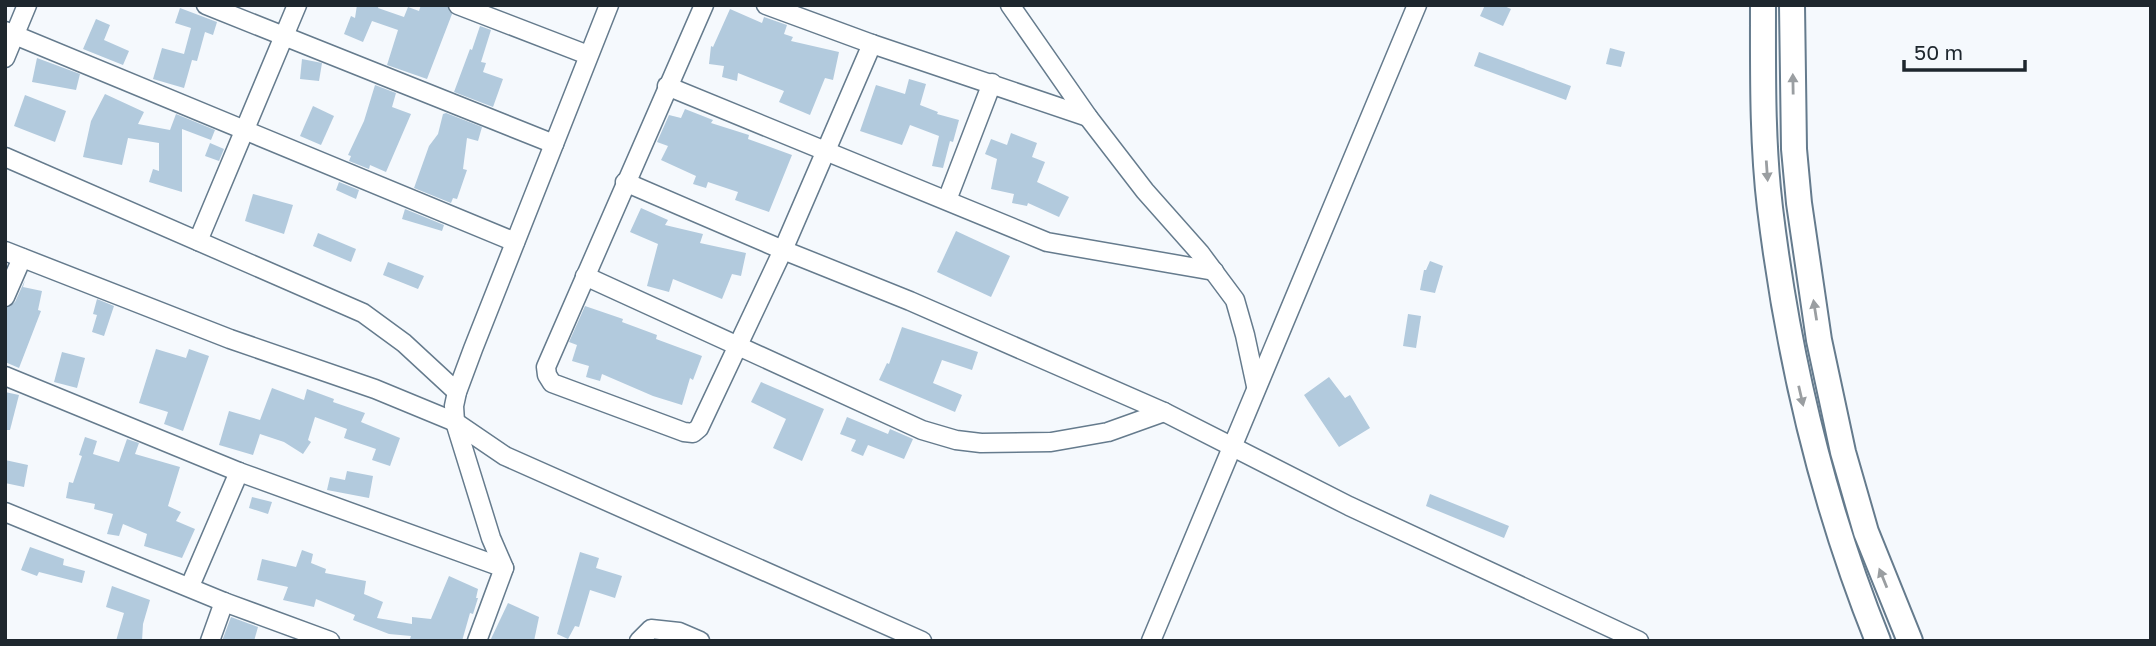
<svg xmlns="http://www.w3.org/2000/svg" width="2156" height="646" font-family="'Golos Text',sans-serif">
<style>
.building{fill:#b2cadd}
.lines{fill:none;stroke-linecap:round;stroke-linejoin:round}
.street-casing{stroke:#657b8d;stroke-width:21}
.secondary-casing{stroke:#657b8d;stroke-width:28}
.street{stroke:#fff;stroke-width:18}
.secondary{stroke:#fff;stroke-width:24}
.oneway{fill:#9a9ea1}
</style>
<rect width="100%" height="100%" fill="#f5f9fd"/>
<g class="building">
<polygon points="357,5 379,5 378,8 404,17 408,7 419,11 421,5 447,5 452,14 427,79 387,65 398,30 372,21 363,42 344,34 351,16 355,18"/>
<polygon points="1485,5 1502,5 1511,9 1503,26 1480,16"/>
<polygon points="180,8 217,22 213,35 205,32 197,61 192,60 184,88 153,79 162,48 184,54 191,28 175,23"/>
<polygon points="730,9 762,23 764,17 787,25 784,34 793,37 791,41 839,52 833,80 825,78 810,115 779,102 784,91 738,73 737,81 722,77 724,66 709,64 711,46 713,47"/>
<polygon points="96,19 110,25 104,40 129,51 123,65 83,49"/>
<polygon points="480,26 491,30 481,62 486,63 483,72 503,79 493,107 454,92 470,49 472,50"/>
<polygon points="1610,48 1625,52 1621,67 1606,64"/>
<polygon points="1479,52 1571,86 1566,100 1474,66"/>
<polygon points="37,58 80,74 76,90 32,82"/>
<polygon points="302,59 322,63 319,81 300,79"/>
<polygon points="909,79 926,84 920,105 938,112 937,114 959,120 953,142 950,141 943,168 932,166 939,136 910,125 902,145 860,131 876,85 905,94"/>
<polygon points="375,85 396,93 392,107 411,114 386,172 370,165 369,169 349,161 351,156 348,155 364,121"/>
<polygon points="105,94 144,112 138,124 170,130 176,114 215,130 211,140 182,129 182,192 149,182 153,169 159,171 159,143 128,138 122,165 83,157 91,121"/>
<polygon points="25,95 66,111 55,142 14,126"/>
<polygon points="313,106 334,116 321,145 300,136"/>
<polygon points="685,109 713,120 711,123 749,135 748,139 792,155 769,212 735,200 738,192 708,182 706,188 693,184 696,176 661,160 668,146 657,142 669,115 681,118"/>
<polygon points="446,113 482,127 478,141 467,138 463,169 467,170 457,199 453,198 451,203 414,188 429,146 438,134 443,114"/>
<polygon points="1011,133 1037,143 1032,157 1045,162 1037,182 1069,197 1059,217 1028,203 1027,206 1012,203 1014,194 991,189 997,159 985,154 991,139 1007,145"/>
<polygon points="210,143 224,149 219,161 205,156"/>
<polygon points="339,182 359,190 356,199 336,190"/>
<polygon points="253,194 293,205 284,234 245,221"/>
<polygon points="641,208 668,220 665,225 703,234 700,243 746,253 741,276 732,274 722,299 673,279 669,292 647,286 658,244 630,232"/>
<polygon points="405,209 444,225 442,231 402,219"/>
<polygon points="956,231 1010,256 991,297 937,272"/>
<polygon points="318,233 356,249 351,262 313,246"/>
<polygon points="1430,261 1443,266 1435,293 1420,290 1424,270 1426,270"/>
<polygon points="388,262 424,276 418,289 383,275"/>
<polygon points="25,280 23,287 42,291 38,310 41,311 19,368 5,362 5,308 15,302"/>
<polygon points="97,299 114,306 104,336 92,332 97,315 93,314"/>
<polygon points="585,306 623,319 622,322 657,335 656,339 702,356 693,380 690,378 682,405 653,396 602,374 600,381 586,377 589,366 572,361 577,345 569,342"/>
<polygon points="1408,314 1421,316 1416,348 1403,346"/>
<polygon points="902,327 978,352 972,370 942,360 933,383 962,395 955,412 879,380 887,363 889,364"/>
<polygon points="156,349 186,358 189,349 209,356 183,431 164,424 168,412 139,403"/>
<polygon points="62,352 85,358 77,388 54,382"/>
<polygon points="1329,377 1345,398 1350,395 1370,428 1339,447 1304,395"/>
<polygon points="761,382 824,409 802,461 773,448 786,419 751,402"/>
<polygon points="272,388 304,400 307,389 334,399 333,402 365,413 361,422 400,438 390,466 372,460 376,449 344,438 347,429 315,417 308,440 311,442 303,454 284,442 260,434 253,455 219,445 229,411 260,420"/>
<polygon points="5,392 19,395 10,430 5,430"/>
<polygon points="847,417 888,434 890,429 913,439 904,459 868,445 863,456 851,451 856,440 840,434"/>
<polygon points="85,437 97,441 93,454 119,462 127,439 139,443 135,454 180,467 168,506 181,512 176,521 195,529 182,558 144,546 147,534 123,524 119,536 107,534 113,514 94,509 95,504 66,498 69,482 73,483 82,456 79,455"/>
<polygon points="5,460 28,465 24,487 5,483"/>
<polygon points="347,471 373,476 369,498 327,490 330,477 345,480"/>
<polygon points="1430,494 1509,526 1504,538 1426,506"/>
<polygon points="252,497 272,502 268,514 249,508"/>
<polygon points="30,547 64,559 63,565 85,571 82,583 39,572 37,576 21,570"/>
<polygon points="302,550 313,554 311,563 326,569 325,573 366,581 364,594 383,602 377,618 412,624 412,617 431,619 449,576 478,589 476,598 478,598 473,614 470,613 462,641 410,639 411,636 389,634 353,620 355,615 316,599 314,607 283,600 288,587 257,580 262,559 296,567"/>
<polygon points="580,552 599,558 596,568 622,576 615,598 590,590 579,627 575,626 568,639 557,634"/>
<polygon points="112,586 150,600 143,624 142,641 116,641 124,613 106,607"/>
<polygon points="508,603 539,617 534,641 490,641"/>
<polygon points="231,617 258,627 254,641 222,641"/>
</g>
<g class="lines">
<g class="street-casing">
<g id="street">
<polyline points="206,5 554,144"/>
<polyline points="458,5 588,55"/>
<polyline points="704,5 546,367 547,375 552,383 684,432 693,433 699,428 783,250 872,44"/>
<polyline points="766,5 872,44 1088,117"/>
<polyline points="1010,5 1088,117 1145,191 1200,253 1235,300 1245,335 1256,386"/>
<polyline points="5,31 515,242"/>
<polyline points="5,58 27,5"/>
<polyline points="667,86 1047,242 1214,271"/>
<polyline points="5,157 363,313 404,343 457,392"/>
<polyline points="625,182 783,250 910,301 1164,412 1349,506 1639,641"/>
<polyline points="947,200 992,83"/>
<polyline points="198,241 297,5"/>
<polyline points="5,251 230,339 375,389 455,422 505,456 922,641"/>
<polyline points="585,276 922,430 956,440 981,443 1051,442 1108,432 1164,412"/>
<polyline points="5,297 22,258"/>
<polyline points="5,376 239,472 504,568"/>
<polyline points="5,512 224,602 330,641"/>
<polyline points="190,586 239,472"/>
<polyline points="210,641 224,602"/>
<polyline points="477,641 504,568 491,538 455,422 454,406 457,392 473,349 609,5"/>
<polyline points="639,641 651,629 679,632 700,641"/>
<polyline points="1151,641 1417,5"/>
</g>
</g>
<g class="secondary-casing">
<g id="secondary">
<path d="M1763 5C1763 73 1762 141 1770 208 1788 357 1822 502 1878 641"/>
<polyline points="1792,5 1794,149 1799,203 1819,340 1843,452 1866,532 1910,641"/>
</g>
</g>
<use href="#street" class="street"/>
<use href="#secondary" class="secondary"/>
</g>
<defs><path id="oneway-solid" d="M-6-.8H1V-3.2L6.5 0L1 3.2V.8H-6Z" transform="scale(1.75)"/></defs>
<g class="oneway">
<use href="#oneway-solid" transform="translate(1793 84) rotate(-91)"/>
<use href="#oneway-solid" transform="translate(1767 171) rotate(86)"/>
<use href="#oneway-solid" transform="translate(1815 310) rotate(-99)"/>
<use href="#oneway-solid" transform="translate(1801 396) rotate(77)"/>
<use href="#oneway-solid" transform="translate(1883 578) rotate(-112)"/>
</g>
<rect width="2156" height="646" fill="none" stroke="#1e272e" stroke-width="14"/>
<path d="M1904 60v10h121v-10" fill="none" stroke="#1e272e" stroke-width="3.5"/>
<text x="1914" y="60" font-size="21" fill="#1e272e" stroke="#f5f9fd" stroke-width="5" paint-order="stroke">50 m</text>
</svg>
